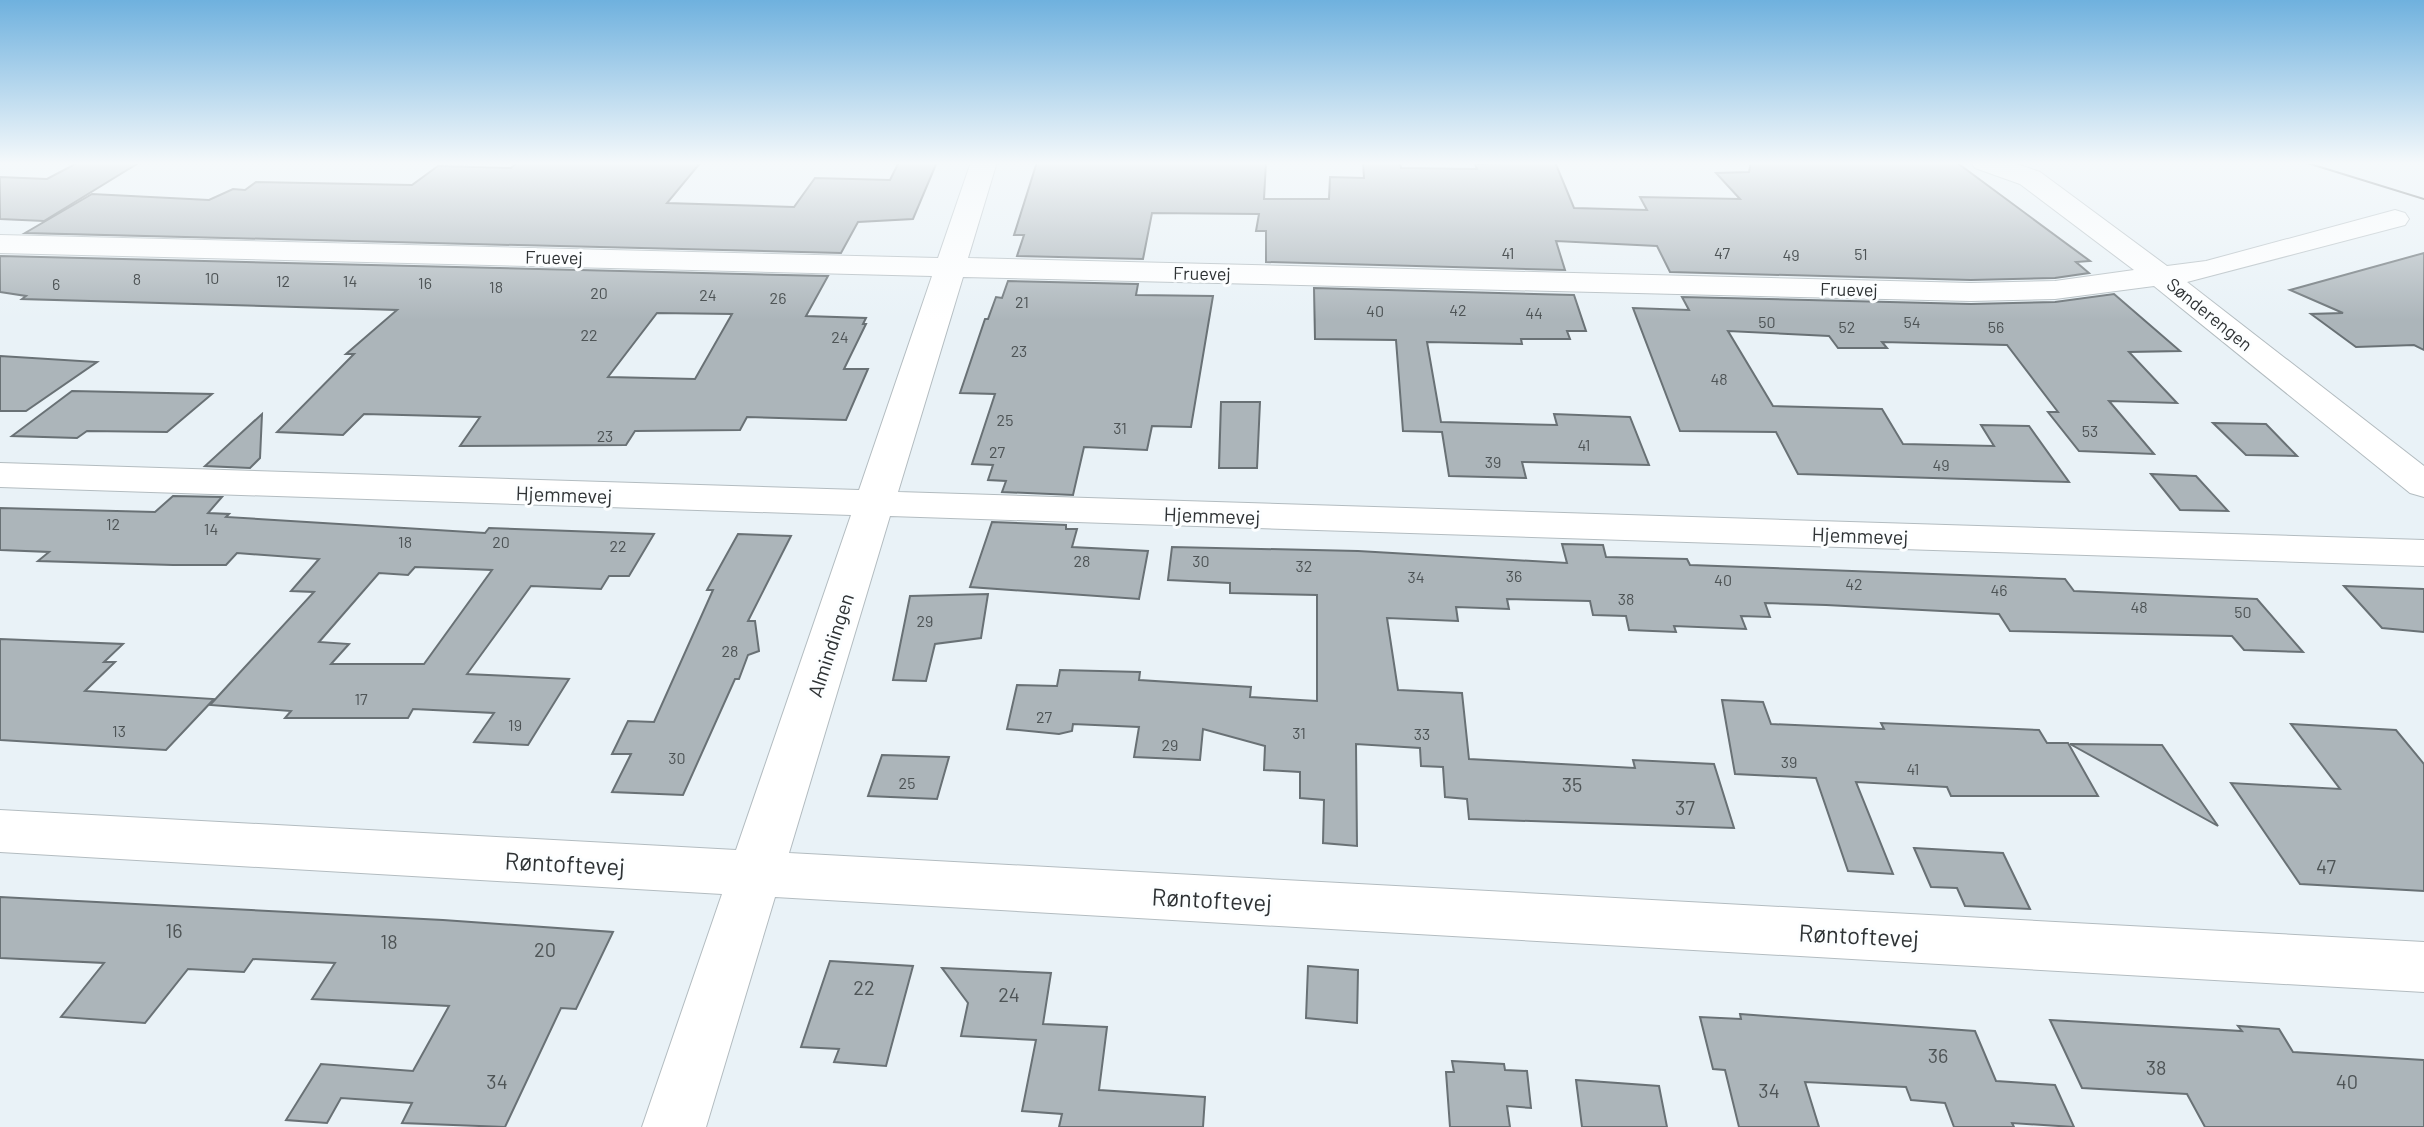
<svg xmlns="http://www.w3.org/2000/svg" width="2424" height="1127" font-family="Barlow,sans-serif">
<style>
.building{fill:#acb5ba;stroke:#697175;stroke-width:2;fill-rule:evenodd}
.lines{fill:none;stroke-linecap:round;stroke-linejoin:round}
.street-casing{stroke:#b3bcc0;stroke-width:2}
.street{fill:#fff;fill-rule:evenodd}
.tram{stroke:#585e60;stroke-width:2}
.labels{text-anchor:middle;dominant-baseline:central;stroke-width:6;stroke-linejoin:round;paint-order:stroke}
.number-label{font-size:16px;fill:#4e5456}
.far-street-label{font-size:18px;fill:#2f3335;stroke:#fcfeff}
.street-label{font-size:20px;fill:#2f3335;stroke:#fcfeff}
.near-number-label{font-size:20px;fill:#4e5456}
.near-street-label{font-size:24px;fill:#2f3335;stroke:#fcfeff}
</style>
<rect width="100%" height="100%" fill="#e9f2f7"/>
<g class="building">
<polygon points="79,162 140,162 44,221 0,219 0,177 47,179"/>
<polygon points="518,162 701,162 667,203 794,207 815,178 890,180 899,162 937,162 913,219 858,222 841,253 25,233 92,194 209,200 233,189 245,190 256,182 412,185 438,166 511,168"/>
<polygon points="1037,162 1266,162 1264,199 1329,199 1330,177 1364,178 1363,162 1400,162 1401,168 1477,169 1475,164 1555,162 1574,208 1647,210 1640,197 1740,199 1716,173 1749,172 1751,162 1956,162 2090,261 2076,262 2089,273 2055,278 1971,280 1670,272 1657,246 1556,241 1565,270 1266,262 1266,231 1256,231 1259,214 1152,213 1143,259 1017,256 1024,235 1014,235"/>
<polygon points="2424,253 2424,350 2414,345 2356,347 2311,314 2343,313 2290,290"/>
<path d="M0 256 828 276 806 316 866 318 863 324H866L844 369H868L846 420 747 417 740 430 635 431 626 445 460 446 480 417 364 414 343 435 277 432 354 354H346L397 310 22 299 26 296 0 292ZM657 313 732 314 695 379 608 377Z"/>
<polygon points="1008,281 1138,284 1136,295 1213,296 1191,427 1152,426 1147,450 1084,447 1073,495 1002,492 1006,481 988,480 993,465 972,464 995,394 960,393 985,319 988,319 996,297 1002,298"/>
<polygon points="1314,288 1574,295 1586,331 1567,331 1570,339 1521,339 1522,344 1427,342 1441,422 1557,425 1554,414 1630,417 1649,465 1522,462 1526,478 1449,476 1442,432 1403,431 1396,340 1315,339"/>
<polygon points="2114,294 2180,351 2129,352 2177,403 2109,401 2154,454 2079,451 2048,412 2058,412 2007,345 1882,342 1887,348 1838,348 1829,336 1728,331 1773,406 1882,409 1903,444 1994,446 1981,425 2029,426 2069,482 1798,474 1776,432 1680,431 1633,308 1689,310 1682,297 1971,304 2055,302"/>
<polygon points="0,356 97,362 26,411 0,411"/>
<polygon points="72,391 212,394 167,432 87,431 77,438 12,436"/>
<polygon points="1221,402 1260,402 1257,468 1219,468"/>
<polygon points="262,414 260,458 250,468 205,466"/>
<polygon points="2213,423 2266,424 2297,456 2246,455"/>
<polygon points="2151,474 2196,476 2228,511 2180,510"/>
<path d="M173 496 222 497 208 513 229 514 226 517 485 533 489 528 654 534 629 576H609L601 589 531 586 467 674 569 679 528 745 474 742 494 713 413 709 408 718H285L291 711 210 705 314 592 291 591 319 559 237 553 226 565H173L38 561 49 552 0 550V508L155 512ZM415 567 492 570 424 664H331L349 644 319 642 379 573 408 575Z"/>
<polygon points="992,522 1066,525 1066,529 1077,529 1072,547 1148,551 1139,599 970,587"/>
<polygon points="738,534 791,536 748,621 755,621 759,651 748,655 739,679 735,679 683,795 612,792 631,754 612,754 628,721 654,722 713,590 707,590"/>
<polygon points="1562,544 1603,545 1606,557 1687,559 1690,565 2065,579 2074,591 2257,599 2303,652 2244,650 2232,636 2010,631 1999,614 1826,605 1765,603 1770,617 1741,616 1746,629 1674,626 1676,632 1629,630 1626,616 1593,615 1590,601 1507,599 1509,609 1456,607 1458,621 1387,618 1398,690 1462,693 1469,759 1635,768 1633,760 1714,764 1734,828 1469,819 1467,799 1445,797 1443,767 1421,766 1420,748 1356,744 1357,846 1323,843 1324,800 1300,798 1300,772 1264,770 1265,746 1203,729 1200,760 1134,757 1139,727 1073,724 1072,731 1059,734 1007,729 1017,685 1057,686 1060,670 1140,672 1139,680 1251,687 1250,697 1317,701 1317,595 1230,593 1230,583 1168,580 1172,547 1358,551 1567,563"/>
<polygon points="2344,586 2424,589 2424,632 2382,628"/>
<polygon points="988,594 981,638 935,644 926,681 893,680 910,596"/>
<polygon points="0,639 123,644 104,662 115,662 85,691 214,699 166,750 0,740"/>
<polygon points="1722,700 1763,702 1771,724 1884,729 1881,723 2039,730 2047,743 2068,743 2098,796 1951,796 1947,787 1856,782 1893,874 1848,871 1816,778 1735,774"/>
<polygon points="2291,724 2396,730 2424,764 2424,891 2300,884 2231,783 2340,789"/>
<polygon points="2070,744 2162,745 2218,826"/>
<polygon points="882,755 949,757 937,799 868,796"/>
<polygon points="1914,848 2003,853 2030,909 1965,906 1957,888 1931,887"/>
<polygon points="0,897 443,920 613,932 576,1009 561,1008 505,1127 402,1123 412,1103 341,1098 327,1123 286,1120 321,1064 413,1071 449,1006 312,999 335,963 253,959 244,972 188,969 145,1023 61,1017 104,963 0,958"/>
<polygon points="830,961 913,966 886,1066 834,1062 839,1049 801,1047"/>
<polygon points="1308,966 1358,970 1357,1023 1306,1018"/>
<polygon points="942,968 1051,973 1043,1024 1107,1027 1099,1090 1205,1097 1203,1127 1059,1127 1062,1114 1022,1111 1036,1040 961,1036 968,1003"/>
<polygon points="1740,1014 1975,1031 1996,1081 2055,1085 2074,1127 2012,1123 2014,1127 1954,1127 1945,1103 1911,1100 1906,1087 1805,1082 1819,1127 1739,1127 1725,1070 1713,1069 1700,1017 1741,1019"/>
<polygon points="2050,1020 2242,1031 2238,1026 2279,1029 2293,1052 2424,1060 2424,1127 2205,1127 2187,1094 2082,1088"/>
<polygon points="1452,1061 1504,1064 1505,1070 1527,1071 1531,1108 1507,1106 1510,1127 1450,1127 1446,1072 1454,1072"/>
<polygon points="1576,1080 1659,1086 1667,1127 1582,1127"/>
</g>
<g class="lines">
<g class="street-casing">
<polygon id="street" points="971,162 997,162 968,258 1971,283 2055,281 2134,270 2020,184 1975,168 1971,162 2011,162 2040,172 2167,266 2206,261 2395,210 2405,213 2409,219 2405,225 2187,282 2424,466 2424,497 2410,493 2154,286 2055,299 1971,301 963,277 898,492 2424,540 2424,566 890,516 789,853 2424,942 2424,992 775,897 706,1127 642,1127 722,894 0,852 0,810 736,850 851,515 0,487 0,463 859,490 932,276 0,253 0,235 938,258"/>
</g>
<use href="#street" class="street"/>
<polyline class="tram" points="2304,162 2424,199"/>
</g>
<linearGradient id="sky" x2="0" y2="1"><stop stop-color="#6fb1de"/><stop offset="0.51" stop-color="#f5f9fb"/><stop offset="1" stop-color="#f5f9fb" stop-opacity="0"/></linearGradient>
<rect width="2424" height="320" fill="url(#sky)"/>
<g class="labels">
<g class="number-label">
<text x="1508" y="252">41</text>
<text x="1722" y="252">47</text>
<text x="1861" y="253">51</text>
<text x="1791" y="254">49</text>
<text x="212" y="277">10</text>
<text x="137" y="278">8</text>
<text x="283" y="280">12</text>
<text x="350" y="280">14</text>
<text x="425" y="282">16</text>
<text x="56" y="283">6</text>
<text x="496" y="286">18</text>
<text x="599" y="292">20</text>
<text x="708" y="294">24</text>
<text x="778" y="297">26</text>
<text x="1022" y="301">21</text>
<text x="1458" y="309">42</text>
<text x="1375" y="310">40</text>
<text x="1534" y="312">44</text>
<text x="1767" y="321">50</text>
<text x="1912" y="321">54</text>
<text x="1847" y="326">52</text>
<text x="1996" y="326">56</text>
<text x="589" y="334">22</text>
<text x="840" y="336">24</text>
<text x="1019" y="350">23</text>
<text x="1719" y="378">48</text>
<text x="1005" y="419">25</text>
<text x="1120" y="427">31</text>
<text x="2090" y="430">53</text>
<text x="605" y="435">23</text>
<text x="1584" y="444">41</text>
<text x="997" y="451">27</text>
<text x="1493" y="461">39</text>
<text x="1941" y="464">49</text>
<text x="113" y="523">12</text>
<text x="211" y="528">14</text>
<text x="405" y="541">18</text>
<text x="501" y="541">20</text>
<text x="618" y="545">22</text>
<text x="1082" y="560">28</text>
<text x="1201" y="560">30</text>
<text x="1304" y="565">32</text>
<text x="1514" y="575">36</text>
<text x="1416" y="576">34</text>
<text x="1723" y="579">40</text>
<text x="1854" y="583">42</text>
<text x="1999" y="589">46</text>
<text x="1626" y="598">38</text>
<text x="2139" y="606">48</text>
<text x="2243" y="611">50</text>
<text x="925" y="620">29</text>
<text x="730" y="650">28</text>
<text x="361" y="698">17</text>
<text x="1044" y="716">27</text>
<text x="515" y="724">19</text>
<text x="119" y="730">13</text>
<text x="1299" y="732">31</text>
<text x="1422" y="733">33</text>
<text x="1170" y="744">29</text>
<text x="677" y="757">30</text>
<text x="1789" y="761">39</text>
<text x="1913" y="768">41</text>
<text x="907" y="782">25</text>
</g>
<g class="far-street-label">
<text transform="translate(554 257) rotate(1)">Fruevej</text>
<text transform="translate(1202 273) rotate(1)">Fruevej</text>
<text transform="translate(1849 289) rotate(1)">Fruevej</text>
<text transform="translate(2210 314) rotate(39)">Sønderengen</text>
</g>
<g class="street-label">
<text transform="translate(564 494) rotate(2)">Hjemmevej</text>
<text transform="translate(1212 515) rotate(2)">Hjemmevej</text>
<text transform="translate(1860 535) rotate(2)">Hjemmevej</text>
<text transform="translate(830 645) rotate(-72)">Almindingen</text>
</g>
<g class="near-number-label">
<text x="1572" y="784">35</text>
<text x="1685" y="807">37</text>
<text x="2326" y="866">47</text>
<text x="174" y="930">16</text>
<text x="389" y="941">18</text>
<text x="545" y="949">20</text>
<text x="864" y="987">22</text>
<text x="1009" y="994">24</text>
<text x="1938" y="1055">36</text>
<text x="2156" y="1067">38</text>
<text x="497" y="1081">34</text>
<text x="2347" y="1081">40</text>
<text x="1769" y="1090">34</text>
</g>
<g class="near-street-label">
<text transform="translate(565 863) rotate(3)">Røntoftevej</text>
<text transform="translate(1212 899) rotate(3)">Røntoftevej</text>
<text transform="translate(1859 935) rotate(3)">Røntoftevej</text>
</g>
</g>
</svg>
